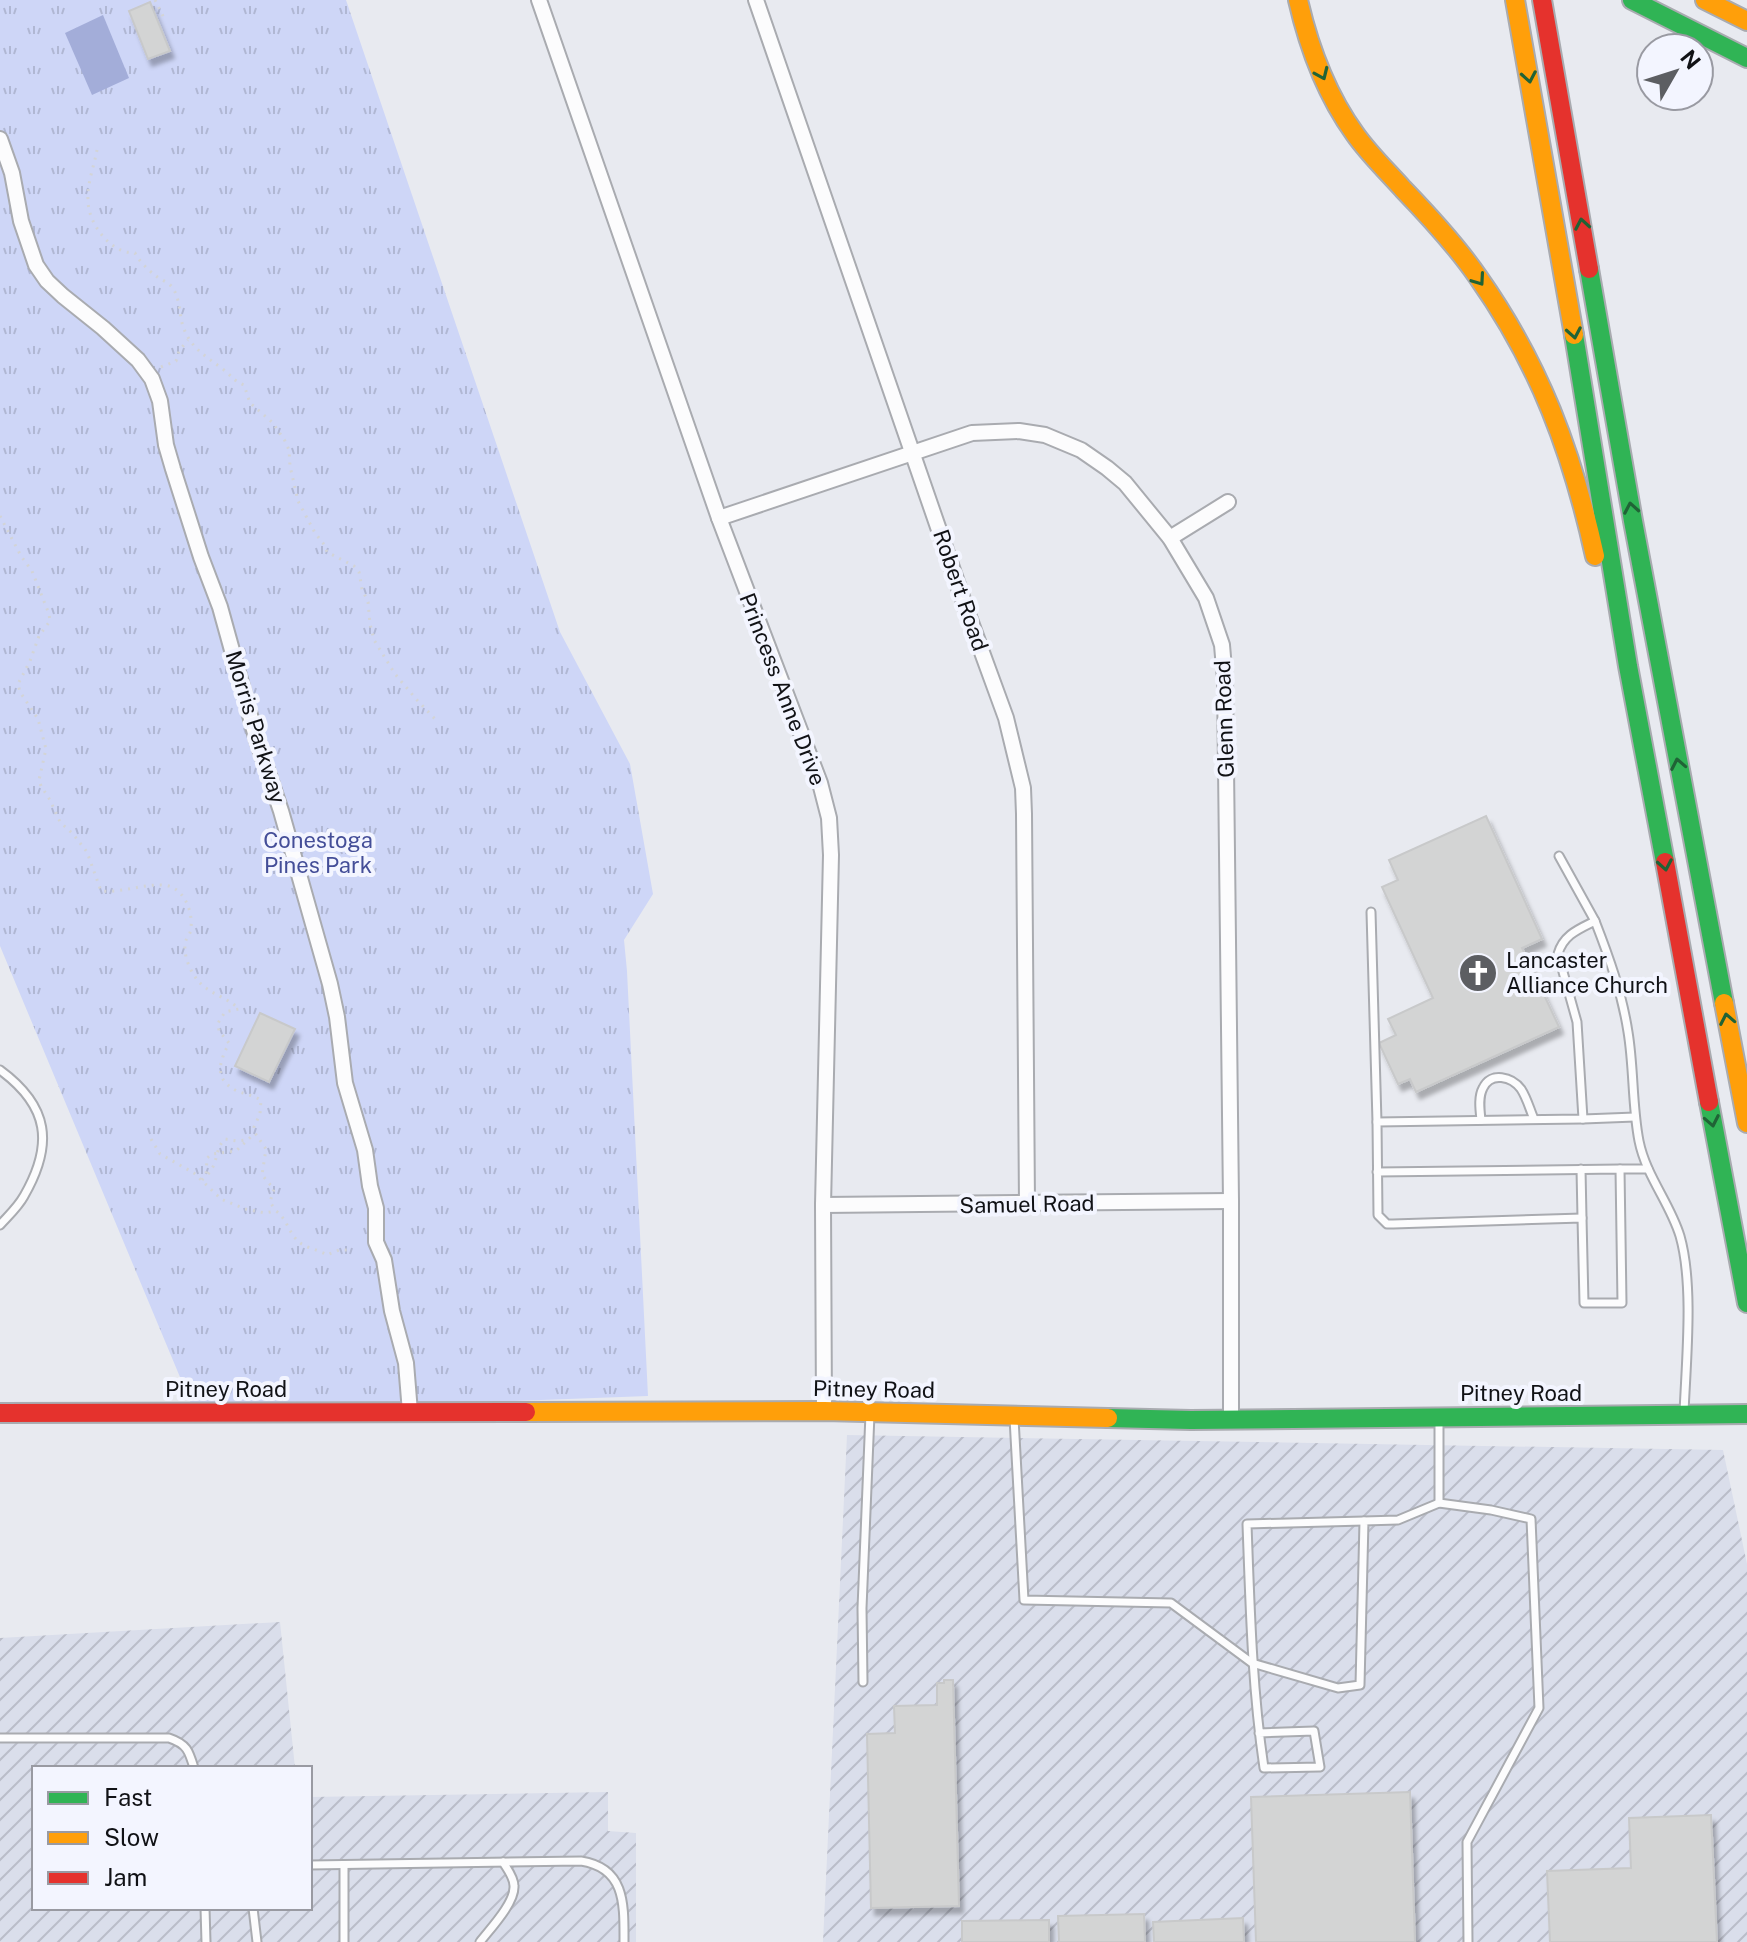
<svg xmlns="http://www.w3.org/2000/svg" width="1747" height="1942" font-family="'Public Sans',sans-serif">
<style>
.industrial{fill:url(#industrial-furrows)}
.park{fill:url(#park-tufts)}
.water{fill:#a3add9}
.building{fill:#d3d4d4;stroke:#c8c9ca;stroke-width:2;filter:url(#shadow)}
.lines{fill:none;stroke-linecap:round;stroke-linejoin:round}
.lane-casing{stroke:#a9abb0;stroke-width:11}
.street-casing{stroke:#a9abb0;stroke-width:18}
.fast-casing{stroke:#a9abb0;stroke-width:22}
.slow-casing{stroke:#a9abb0;stroke-width:22}
.jam-casing{stroke:#a9abb0;stroke-width:22}
.path{stroke:#d3d4d6;stroke-width:3;stroke-dasharray:2 6;stroke-linecap:butt}
.lane{stroke:#fcfcfd;stroke-width:7}
.street{stroke:#fcfcfd;stroke-width:14}
.fast{stroke:#30b455;stroke-width:18}
.slow{stroke:#ff9f0a;stroke-width:18}
.jam{stroke:#e5322d;stroke-width:18}
.oneway{stroke:#206336}
.labels{text-anchor:middle;dominant-baseline:central;stroke-width:8;stroke-linejoin:round;paint-order:stroke}
.street-label{font-size:22px;fill:#111216;stroke:#f3f5ff}
.park-label{font-size:22px;fill:#444e98;stroke:#f3f5ff}
.poi-label{font-size:22px;fill:#111216;stroke:#f3f5ff;text-anchor:start}
</style>
<defs>
<pattern id="industrial-furrows" width="10" height="10" patternUnits="userSpaceOnUse" patternTransform="scale(2)"><rect width="10" height="10" fill="#dadeeb"/><path d="M-1 1l2-2M0 10L10 0M9 11l2-2" fill="none" stroke="#babdc9"/></pattern>
<pattern id="park-tufts" width="24" height="20" patternUnits="userSpaceOnUse" patternTransform="scale(2)"><rect width="24" height="20" fill="#ced6f7"/><path d="M3 7l-1-3M5 7V3M7 7l1-3M15 17l-1-3M17 17v-4M19 17l1-3" fill="none" stroke="#b0b7d3"/></pattern>
<filter id="shadow"><feDropShadow dx="4" dy="7" stdDeviation="2" flood-color="#0004"/></filter>
</defs>
<rect width="100%" height="100%" fill="#e8eaf0"/>
<g class="industrial">
<polygon points="847,1435 1723,1450 1747,1564 1747,1942 823,1942"/>
<polygon points="280,1622 295,1768 34,1768 34,1908 310,1908 310,1797 608,1792 608,1831 636,1833 636,1942 0,1942 0,1638"/>
</g>
<polygon class="park" points="0,0 346,0 560,632 630,764 653,894 624,940 627,971 648,1396 195,1413 0,946"/>
<polygon class="water" points="103,15 129,78 92,95 65,33"/>
<g class="building">
<polygon points="150,2 170,51 148,59 129,11"/>
<polygon points="1486,816 1542,939 1522,948 1559,1027 1416,1092 1410,1079 1398,1084 1379,1043 1396,1035 1388,1019 1433,998 1382,887 1398,880 1389,860"/>
<polygon points="260,1013 295,1029 269,1082 235,1066"/>
<polygon points="944,1680 953,1680 959,1906 871,1908 867,1734 895,1733 894,1706 937,1705 937,1683 944,1683"/>
<polygon points="1410,1792 1415,1942 1256,1942 1251,1797"/>
<polygon points="1711,1815 1717,1942 1550,1942 1547,1871 1631,1868 1629,1818"/>
<polygon points="1144,1914 1145,1942 1059,1942 1058,1916"/>
<polygon points="1243,1918 1244,1942 1154,1942 1153,1922"/>
<polygon points="1049,1920 1049,1942 962,1942 962,1921"/>
</g>
<g class="lines">
<g class="lane-casing">
<g id="lane">
<polyline points="1559,856 1595,921"/>
<polyline points="1371,912 1377,1122"/>
<path d="M0 1070C49 1106 54 1144 24 1196 18 1207 8 1216 0 1225"/>
<polyline points="1583,1119 1635,1117"/>
<path d="M1481 1120C1480 1110 1478 1097 1483 1088 1491 1071 1512 1077 1521 1089 1527 1098 1530 1110 1534 1119"/>
<polyline points="1581,1169 1582,1218"/>
<polyline points="1620,1169 1648,1169"/>
<path d="M1377 1172 1620 1169 1622 1303H1584L1582 1218 1393 1224H1387L1378 1215 1377 1122 1583 1119 1577 1022 1558 954C1563 935 1579 929 1595 921 1609 957 1622 993 1628 1032 1634 1068 1632 1105 1639 1141 1646 1176 1670 1203 1680 1236 1694 1285 1686 1362 1684 1413"/>
<polyline points="1014,1418 1024,1600 1171,1603 1252,1663 1338,1688 1360,1685 1364,1521 1398,1520 1439,1503 1491,1510 1531,1519 1539,1708 1467,1842 1468,1942"/>
<polyline points="1439,1503 1439,1420"/>
<polyline points="863,1682 862,1608 870,1414"/>
<path d="M1259 1733 1314 1731 1320 1767 1264 1768C1252 1687 1250 1605 1247 1524L1364 1521"/>
<path d="M0 1738H169C187 1744 189 1751 194 1768"/>
<path d="M310 1865 581 1861C626 1868 624 1905 624 1942"/>
<polyline points="205,1908 206,1942"/>
<polyline points="253,1908 257,1942"/>
<polyline points="344,1942 344,1865"/>
<path d="M480 1942C490 1929 515 1903 514 1886 514 1877 507 1869 503 1862"/>
</g>
</g>
<g class="street-casing">
<g id="street">
<polyline points="539,0 719,518 820,783 829,818 831,855 823,1205 824,1411"/>
<polyline points="756,0 968,614 1006,718 1023,788 1024,814 1027,1204"/>
<polyline points="0,139 12,173 21,221 36,265 47,281 63,296 103,328 138,360 152,379 160,401 166,445 173,469 201,557 220,607 256,737 281,811 330,984 337,1017 345,1083 365,1150 370,1186 376,1208 376,1242 384,1260 392,1311 406,1363 410,1412"/>
<polyline points="719,518 972,433 1019,431 1045,435 1081,450 1107,468 1125,483 1170,538 1206,598 1222,645 1225,680 1231,1201 1231,1419"/>
<polyline points="1170,538 1228,502"/>
<polyline points="823,1205 1231,1201"/>
</g>
</g>
<g class="fast-casing">
<g id="fast">
<polyline points="1632,0 1747,58"/>
<polyline points="1589,269 1633,521 1724,1003"/>
<polyline points="1574,335 1628,666 1665,862"/>
<polyline points="1709,1102 1747,1303"/>
<polyline points="1108,1418 1191,1420 1747,1414"/>
</g>
</g>
<g class="slow-casing">
<g id="slow">
<path d="M1298 0C1309 48 1326 94 1355 134 1369 154 1387 171 1403 189 1430 217 1456 245 1478 277 1540 365 1572 452 1595 556"/>
<polyline points="1515,0 1574,335"/>
<polyline points="1705,0 1747,21"/>
<polyline points="1724,1003 1747,1123"/>
<polyline points="526,1412 824,1411 1108,1418"/>
</g>
</g>
<g class="jam-casing">
<g id="jam">
<polyline points="1542,0 1589,269"/>
<polyline points="1665,862 1709,1102"/>
<polyline points="0,1413 526,1412"/>
</g>
</g>
<g class="path">
<polyline points="155,0 164,18"/>
<path d="M97 150C94 166 87 184 88 200 88 220 104 244 123 251 127 253 131 252 135 253 139 261 149 271 156 276 161 280 168 282 172 287 180 298 179 311 182 323 189 348 206 356 224 370 233 377 231 379 244 385L250 403 273 423 285 441 289 450 290 466 298 501 315 533 323 543 327 552 354 566 359 572 362 589 368 602 370 624 374 640 395 674 417 700 436 720"/>
<polyline points="161,367 176,361 179,351 188,340"/>
<path d="M0 516 21 556 32 571 49 614 50 621 39 636 30 661 18 684 20 692 38 719 46 749 39 780 41 786 50 800 60 822 73 834 87 852 101 891C122 893 142 884 163 885 183 886 193 910 191 928 191 935 185 938 185 945 184 955 189 968 194 975 205 994 225 995 239 1009L225 1012 218 1023 219 1031 229 1043C220 1061 213 1078 235 1090 243 1094 253 1095 261 1100L260 1114 254 1127 255 1133 266 1149 262 1175 274 1189 270 1202 276 1211"/>
<path d="M151 1139 160 1154 194 1173 221 1199 245 1209 265 1213 276 1211C286 1218 288 1230 296 1239 303 1248 318 1249 327 1255L339 1250H347"/>
<path d="M208 1174C218 1164 215 1148 225 1139L237 1141 245 1140"/>
<polyline points="202,1180 206,1175 207,1158 212,1154 236,1151 254,1134"/>
</g>
<use href="#lane" class="lane"/>
<use href="#street" class="street"/>
<use href="#fast" class="fast"/>
<use href="#slow" class="slow"/>
<use href="#jam" class="jam"/>
</g>
<defs><path id="oneway-chevron" d="M-2-3.5L2.5 0L-2 3.5" fill="none" stroke-width="1.6" stroke-linecap="round" stroke-linejoin="round" transform="scale(2)"/></defs>
<g class="oneway">
<use href="#oneway-chevron" transform="translate(1322 74) rotate(66)"/>
<use href="#oneway-chevron" transform="translate(1529 77) rotate(80)"/>
<use href="#oneway-chevron" transform="translate(1582 224) rotate(-100)"/>
<use href="#oneway-chevron" transform="translate(1479 280) rotate(55)"/>
<use href="#oneway-chevron" transform="translate(1574 333) rotate(80)"/>
<use href="#oneway-chevron" transform="translate(1631 508) rotate(-100)"/>
<use href="#oneway-chevron" transform="translate(1678 764) rotate(-101)"/>
<use href="#oneway-chevron" transform="translate(1665 865) rotate(80)"/>
<use href="#oneway-chevron" transform="translate(1727 1019) rotate(-101)"/>
<use href="#oneway-chevron" transform="translate(1712 1121) rotate(79)"/>
</g>
<defs>
<g id="church-disc" transform="scale(2)"><circle r="9.5" fill="#5c5e62" stroke="#f3f5ff"/><path d="M-1.2-6h2.4v3.5h3.3v2.4h-3.3V6h-2.4V-.1h-3.3v-2.4h3.3Z" fill="#fff"/></g>
</defs>
<g fill-rule="evenodd">
<use href="#church-disc" x="1478" y="973"/>
</g>
<g class="labels">
<g class="street-label">
<text transform="translate(961 590) rotate(71)">Robert Road</text>
<text transform="translate(783 689) rotate(69)">Princess Anne Drive</text>
<text transform="translate(1224 719) rotate(-92)">Glenn Road</text>
<text transform="translate(256 727) rotate(73)">Morris Parkway</text>
<text transform="translate(1027 1204) rotate(-1)">Samuel Road</text>
<text x="226" y="1389">Pitney Road</text>
<text transform="translate(874 1389) rotate(1)">Pitney Road</text>
<text x="1521" y="1393">Pitney Road</text>
</g>
<g class="park-label">
<text x="318" y="840">Conestoga<tspan x="318" dy="25">Pines Park</tspan></text>
</g>
<g class="poi-label">
<text x="1506" y="960">Lancaster<tspan x="1506" dy="25">Alliance Church</tspan></text>
</g>
</g>
<rect x="32" y="1766" width="280" height="144" fill="#f3f5ff" stroke="#999aa2" stroke-width="2"/>
<rect x="48" y="1792" width="40" height="12" fill="#30b455" stroke="#999aa2" stroke-width="2"/>
<text x="104" y="1806" font-size="24" fill="#111216">Fast</text>
<rect x="48" y="1832" width="40" height="12" fill="#ff9f0a" stroke="#999aa2" stroke-width="2"/>
<text x="104" y="1846" font-size="24" fill="#111216">Slow</text>
<rect x="48" y="1872" width="40" height="12" fill="#e5322d" stroke="#999aa2" stroke-width="2"/>
<text x="104" y="1886" font-size="24" fill="#111216">Jam</text>
<g transform="translate(1675 72) rotate(51)"><circle r="38" fill="#f3f5ff" stroke="#999aa2" stroke-width="2"/>
<path d="M0-6L14 30L0 20L-14 30Z" fill="#5c5e62"/>
<text y="-12" font-size="22" font-weight="bold" text-anchor="middle" fill="#111216">N</text>
</g>
</svg>
